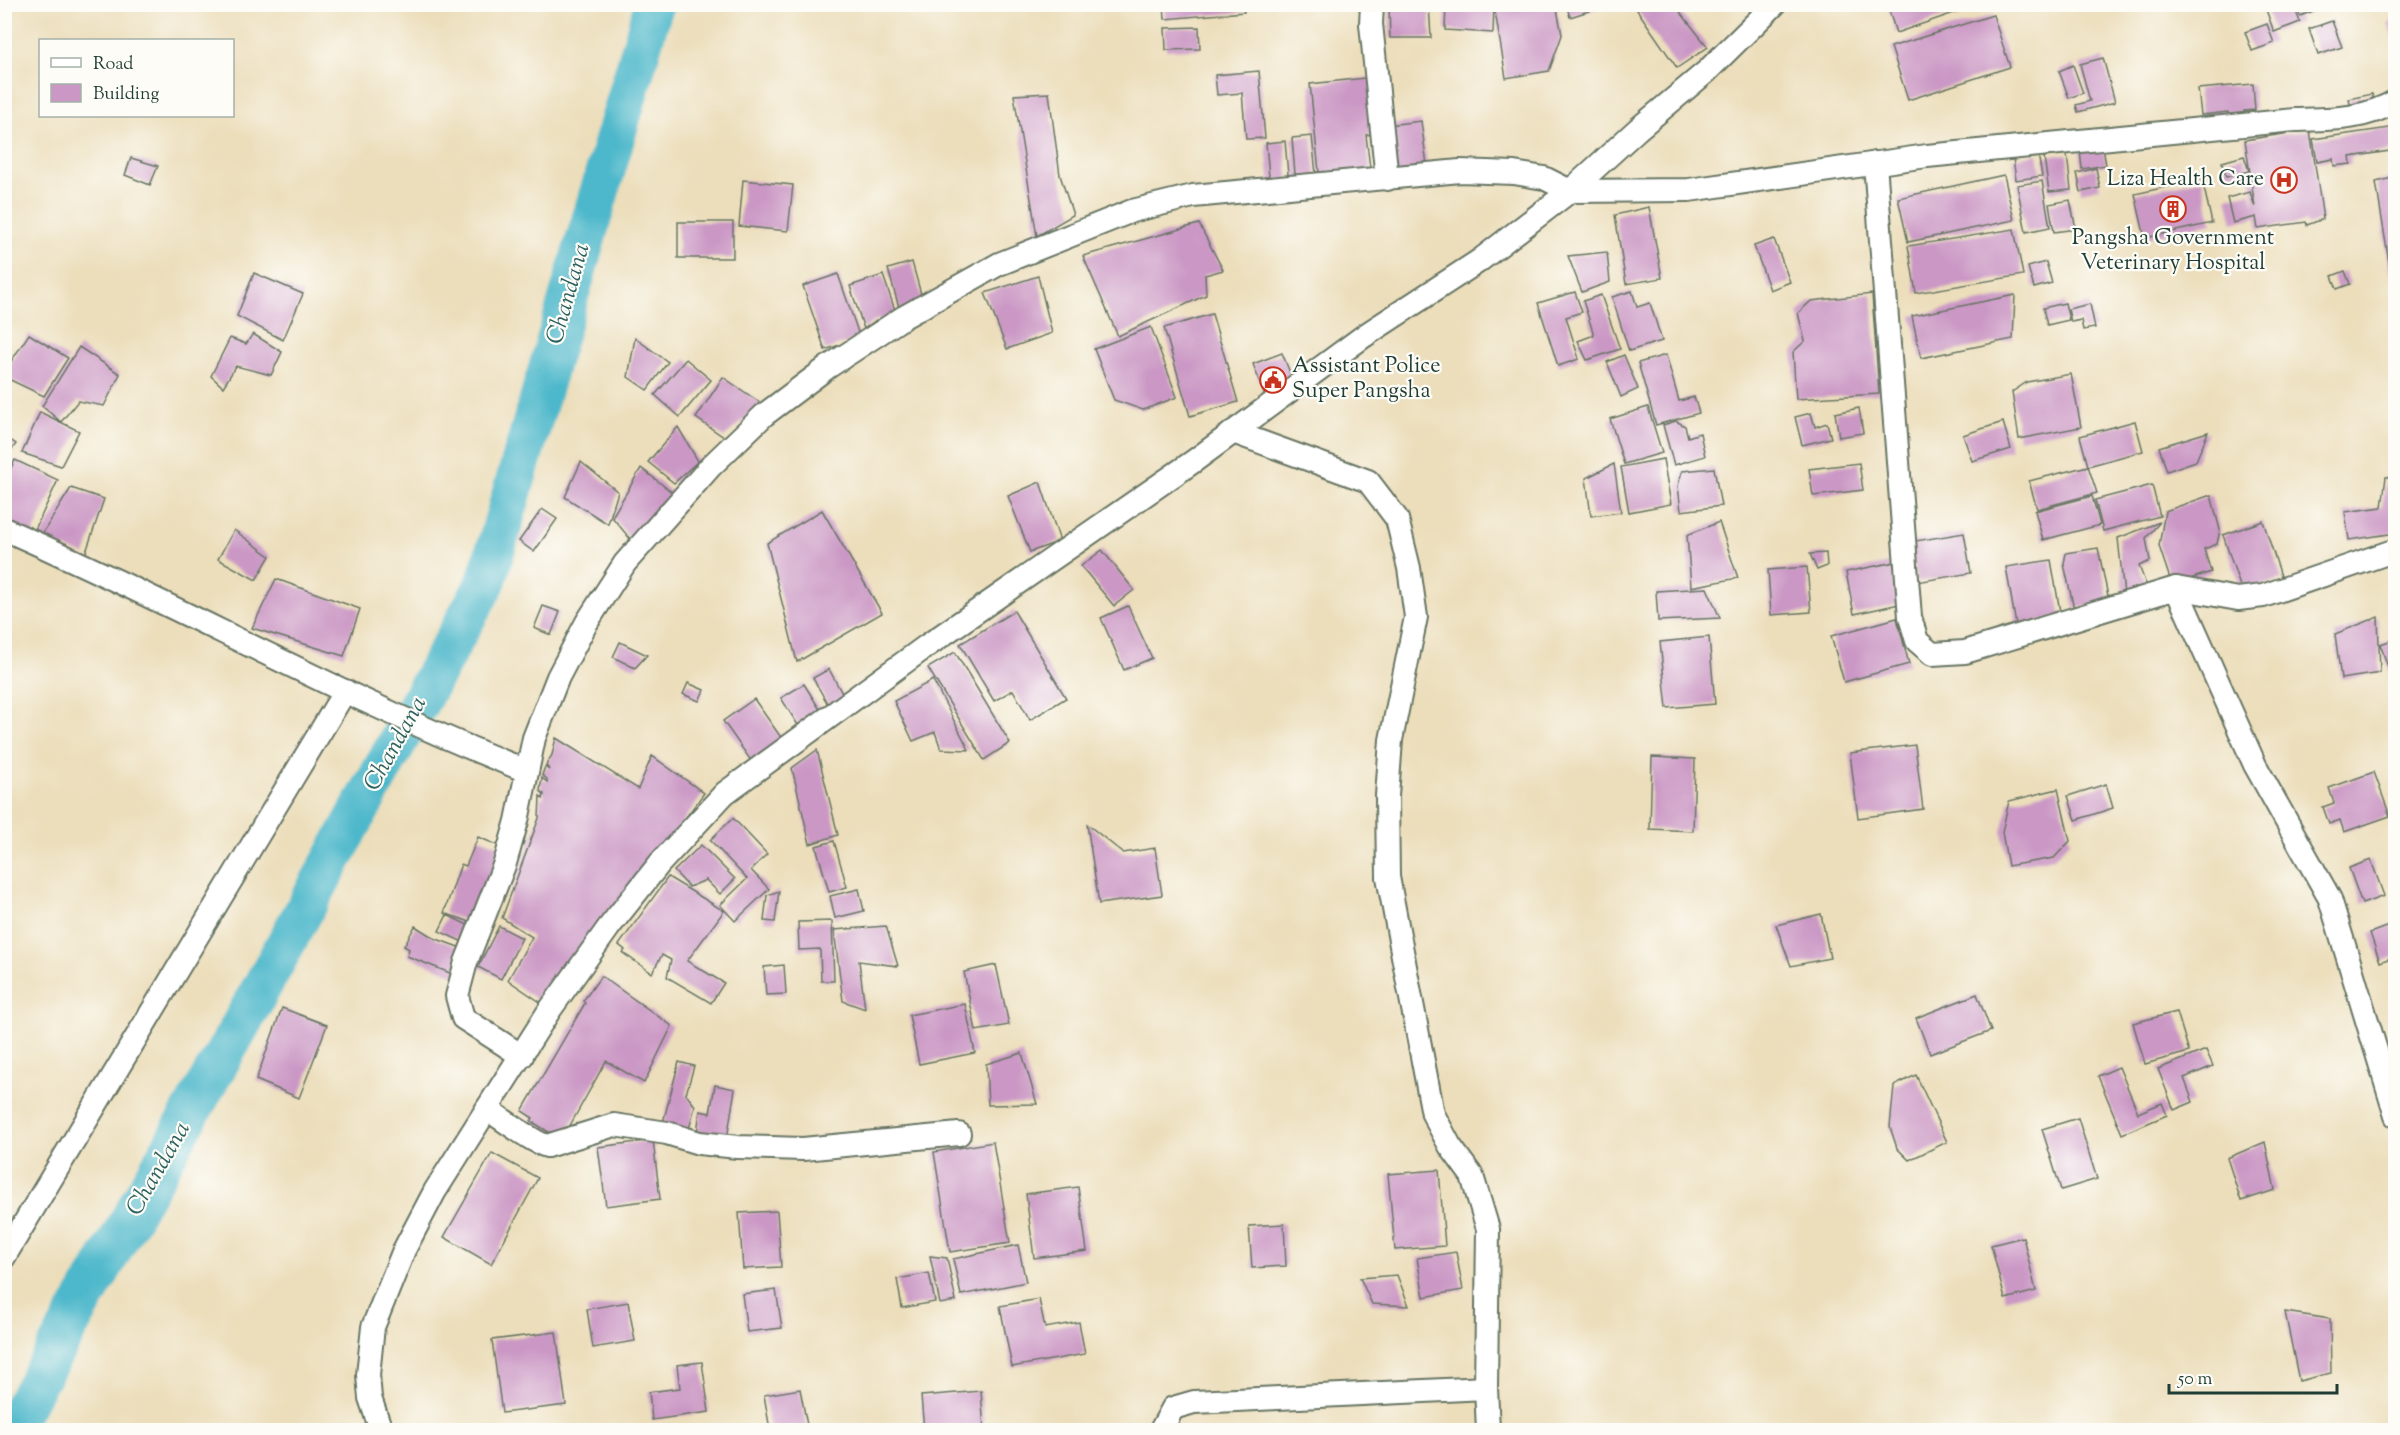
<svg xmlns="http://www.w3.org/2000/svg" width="2400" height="1435" font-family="'Sorts Mill Goudy',serif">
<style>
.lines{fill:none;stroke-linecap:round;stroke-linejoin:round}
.river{stroke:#4eb8cb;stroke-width:40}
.building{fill:#cb98c5}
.minor-casing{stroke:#677563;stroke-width:26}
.minor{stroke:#fff;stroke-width:22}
.labels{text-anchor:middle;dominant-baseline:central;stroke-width:4.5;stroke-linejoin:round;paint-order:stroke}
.poi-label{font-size:22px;fill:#1f3d34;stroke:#fdfcf7;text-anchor:end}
.water-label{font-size:24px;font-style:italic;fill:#2d6261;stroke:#fdfcf7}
</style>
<rect width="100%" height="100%" fill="#fdfcf7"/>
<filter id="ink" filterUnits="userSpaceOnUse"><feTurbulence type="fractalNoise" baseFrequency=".0167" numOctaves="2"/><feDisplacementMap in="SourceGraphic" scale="12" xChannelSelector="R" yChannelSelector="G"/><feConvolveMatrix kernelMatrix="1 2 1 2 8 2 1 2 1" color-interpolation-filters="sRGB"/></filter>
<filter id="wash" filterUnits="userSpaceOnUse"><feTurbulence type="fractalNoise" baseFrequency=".008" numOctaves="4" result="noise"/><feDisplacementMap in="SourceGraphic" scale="24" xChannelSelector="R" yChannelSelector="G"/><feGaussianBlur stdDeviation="1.35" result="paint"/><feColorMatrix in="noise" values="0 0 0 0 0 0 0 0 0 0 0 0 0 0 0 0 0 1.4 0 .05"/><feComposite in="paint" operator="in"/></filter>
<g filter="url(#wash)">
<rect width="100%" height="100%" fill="#ecdebb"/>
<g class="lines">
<polyline class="river" points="10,1430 239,1028 486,582 654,4"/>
</g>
<g id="blocks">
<g class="building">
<polygon points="1389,4 1429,4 1431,38 1390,38"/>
<polygon points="1446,4 1556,4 1562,35 1549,71 1506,78 1494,5 1493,33 1445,30"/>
<polygon points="1566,4 1608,4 1608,5 1570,17"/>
<polygon points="1633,4 1674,4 1708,47 1677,68"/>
<polygon points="1887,4 1977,4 1977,5 1896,33"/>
<polygon points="2264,4 2293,4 2300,22 2274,32"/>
<polygon points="2296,4 2314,4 2316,10 2300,16"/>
<polygon points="1164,5 1244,5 1244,12 1165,19"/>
<polygon points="1993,15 2010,67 1908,100 1891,47"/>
<polygon points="2332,21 2342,47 2318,55 2309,29"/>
<polygon points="2396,21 2396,41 2395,41 2388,23"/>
<polygon points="2267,24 2274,43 2252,51 2245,32"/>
<polygon points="1199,27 1200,49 1166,50 1165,28"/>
<polygon points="2103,58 2115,102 2078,112 2076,105 2090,101 2080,64"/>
<polygon points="2073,65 2083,93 2069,98 2059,71"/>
<polygon points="1259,71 1265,138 1246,139 1242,93 1217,95 1215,75"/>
<polygon points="1374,77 1380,133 1366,135 1371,176 1320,182 1310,84"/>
<polygon points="2253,84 2255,110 2244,111 2245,118 2229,119 2228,112 2201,115 2198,89"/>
<polygon points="1049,93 1060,175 1073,215 1037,236 1014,95"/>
<polygon points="2372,94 2376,110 2352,114 2349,99"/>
<polygon points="1421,121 1428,172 1394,176 1388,125"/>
<polygon points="2396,127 2396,150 2350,157 2351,164 2334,166 2333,159 2317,162 2313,139"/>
<polygon points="2310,130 2323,219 2307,225 2306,222 2258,229 2256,217 2233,223 2227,198 2250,192 2255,207 2245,140"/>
<polygon points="1312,136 1317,184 1296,186 1292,138"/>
<polygon points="1285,141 1289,186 1270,188 1266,143"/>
<polygon points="2103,148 2106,165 2082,169 2080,151"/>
<polygon points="2038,154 2042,176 2016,180 2013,158"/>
<polygon points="2067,154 2071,190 2049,192 2044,157"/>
<polygon points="2244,156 2249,171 2226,177 2222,162"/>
<polygon points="131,158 158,166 150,185 125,175"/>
<polygon points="2096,168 2100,188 2081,192 2077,173"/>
<polygon points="2004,175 2014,220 1908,242 1898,198"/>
<polygon points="2396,177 2396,274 2391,275 2376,182"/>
<polygon points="2202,179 2212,223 2145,238 2135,194"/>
<polygon points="743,180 793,185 788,231 739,226"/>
<polygon points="2042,181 2050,227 2026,232 2017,185"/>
<polygon points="2070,200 2076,229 2054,232 2049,204"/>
<polygon points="1649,207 1662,278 1626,284 1615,215"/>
<rect x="678" y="222" width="55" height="36"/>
<polygon points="1199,224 1223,270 1205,275 1206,295 1118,336 1083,256"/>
<polygon points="2014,229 2023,275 1916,293 1908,246"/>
<polygon points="1774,239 1790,282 1770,290 1754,246"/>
<polygon points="1607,252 1610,282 1582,292 1568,256"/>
<polygon points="912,262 924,305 900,311 888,269"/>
<polygon points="2046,262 2052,283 2034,288 2028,267"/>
<polygon points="2345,271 2350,284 2337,289 2332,276"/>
<polygon points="254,273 303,294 283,340 237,316"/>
<polygon points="838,274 860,338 825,350 803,286"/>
<polygon points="883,275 898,319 876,320 864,329 850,286"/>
<polygon points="1038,276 1052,333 1007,349 985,293"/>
<polygon points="1632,291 1637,307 1650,303 1662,341 1629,351 1612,297"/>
<polygon points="1575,292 1582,312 1566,317 1579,359 1558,366 1538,303"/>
<polygon points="1872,294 1879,394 1796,399 1793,352 1805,341 1798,313 1811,301"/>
<polygon points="1601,295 1620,349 1587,360 1578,341 1594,335 1583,301"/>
<polygon points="2015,295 2013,339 1921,358 1912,316"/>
<polygon points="2065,303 2069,320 2047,325 2043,308"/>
<polygon points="2090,304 2095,328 2083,330 2081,320 2071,322 2068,309"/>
<polygon points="1212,314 1238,402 1190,416 1164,328"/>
<polygon points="1151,327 1177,397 1143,410 1114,400 1094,349"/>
<polygon points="29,334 68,358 44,396 4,377 4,372"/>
<polygon points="253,334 282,352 271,375 236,366 223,387 211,376 230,338 246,344"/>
<polygon points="635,338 668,362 647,390 628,377"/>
<polygon points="79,347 120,374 104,406 78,401 61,422 42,406"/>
<polygon points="1282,353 1295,385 1265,396 1253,364"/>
<polygon points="1624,355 1638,389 1621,397 1607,362"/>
<polygon points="1666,355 1679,401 1694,397 1699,413 1656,425 1638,363"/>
<polygon points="686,359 711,380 680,417 655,395"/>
<polygon points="2071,374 2081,427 2019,439 2012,392 2027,382"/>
<polygon points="723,377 762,404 724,437 696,418"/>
<polygon points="1648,407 1662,453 1624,464 1610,419"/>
<polygon points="1859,408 1863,433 1839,437 1835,413"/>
<polygon points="40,412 79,431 61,466 22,453"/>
<polygon points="1811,413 1815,427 1827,423 1831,438 1802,445 1795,417"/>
<polygon points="1676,421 1685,426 1688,437 1700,433 1705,456 1674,465 1663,425"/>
<polygon points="2135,421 2143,451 2088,466 2080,436"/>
<polygon points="2003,422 2011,449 1972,461 1963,435"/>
<polygon points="678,427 698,461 674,483 648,462"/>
<polygon points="2208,432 2196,461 2167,471 2159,447"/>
<polygon points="4,436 16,444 4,460"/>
<polygon points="1663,459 1671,504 1629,512 1621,467"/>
<polygon points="15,460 58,480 31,538 4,526 4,482"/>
<polygon points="581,462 618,492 608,524 565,497"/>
<polygon points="1859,463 1863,490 1813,496 1809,469"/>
<polygon points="1614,464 1621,512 1591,516 1586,478"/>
<polygon points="2088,466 2097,493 2037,509 2029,481"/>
<polygon points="641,468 678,497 631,540 612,517"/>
<polygon points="1714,468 1721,506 1681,511 1678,486 1682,471"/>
<polygon points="2396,476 2396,533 2349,540 2345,512 2382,507 2386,477"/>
<polygon points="1040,482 1060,541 1030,552 1008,496"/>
<polygon points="2152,485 2160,516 2103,531 2095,500"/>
<polygon points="71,488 104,499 85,555 39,539"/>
<polygon points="2211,495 2220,530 2217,544 2204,549 2211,572 2172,585 2159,546 2165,511"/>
<polygon points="2092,496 2100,525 2043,540 2035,511"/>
<polygon points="542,509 557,519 534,552 519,541"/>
<polygon points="822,510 882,613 797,662 767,543"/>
<polygon points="2263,521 2282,579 2242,592 2223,535"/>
<polygon points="1719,522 1738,578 1691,587 1687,535"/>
<polygon points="2160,522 2146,538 2150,561 2139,566 2147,587 2124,595 2118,538"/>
<polygon points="234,530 270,556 256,580 218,559"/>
<polygon points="1964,533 1971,573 1917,582 1909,542"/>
<polygon points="2098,548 2109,601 2074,609 2064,564 2066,553"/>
<polygon points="1102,550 1134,590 1114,606 1081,566"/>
<polygon points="1826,553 1827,566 1817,570 1810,554"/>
<polygon points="2051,560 2061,617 2016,625 2006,567"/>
<polygon points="1895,562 1904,603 1854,614 1846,572"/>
<polygon points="1807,567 1811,612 1771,615 1768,570"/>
<polygon points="276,579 360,609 344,656 252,628"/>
<polygon points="2396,583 2396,601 2395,601 2389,585"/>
<polygon points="1707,588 1720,618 1658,621 1656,591"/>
<polygon points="543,606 560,612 551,635 534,628"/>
<polygon points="1128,606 1152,658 1124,670 1101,618"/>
<polygon points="1014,611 1066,698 1030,720 1013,690 994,701 960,644"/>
<polygon points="2378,617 2380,673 2341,679 2335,634"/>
<polygon points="1897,618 1909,664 1844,682 1831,636"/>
<polygon points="1709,637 1715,704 1667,708 1660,642"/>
<polygon points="2396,639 2396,680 2393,681 2380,644"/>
<polygon points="620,642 647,655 635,668 613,657"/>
<polygon points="955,652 1010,743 984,760 928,668"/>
<polygon points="829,669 845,699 830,708 813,678"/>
<polygon points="933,680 969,750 941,749 935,732 913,741 894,701"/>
<polygon points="688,683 704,690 699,701 683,694"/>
<polygon points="804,684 824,716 801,730 781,698"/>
<polygon points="754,699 785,743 754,765 723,721"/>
<polygon points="556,738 638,789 652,756 704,793 546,1006 508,980 532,937 502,918 539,818 540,796 543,799 544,794 540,791 542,778 547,782 547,779 542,775 545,767 549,770 546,765 552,755"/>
<polygon points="1915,745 1923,809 1858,818 1850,753"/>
<polygon points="817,750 838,835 810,844 792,768"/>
<polygon points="1652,757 1695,759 1693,831 1650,829"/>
<polygon points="2374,772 2390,816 2344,832 2340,820 2329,824 2323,807 2334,803 2329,788"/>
<polygon points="2106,784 2113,808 2076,820 2068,796"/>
<polygon points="2058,789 2070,841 2054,858 2008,866 2002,832 2009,801"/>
<polygon points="733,818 767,854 751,870 769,889 735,921 720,905 747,879 710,840"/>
<polygon points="1087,824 1123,853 1155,848 1162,895 1099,904"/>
<polygon points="478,837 502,847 479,925 444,913 461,864 466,866"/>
<polygon points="834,841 847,887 829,892 816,846"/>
<polygon points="701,845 735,879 720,894 706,880 689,887 674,871"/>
<polygon points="2371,860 2384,896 2362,904 2349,868"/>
<polygon points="668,877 724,911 687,961 724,983 711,1003 667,977 671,960 662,955 652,973 623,953 625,950 619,945"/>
<polygon points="859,889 864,911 835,918 830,896"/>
<polygon points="779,891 775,922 764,921 767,895"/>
<polygon points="1821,914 1830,958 1791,966 1776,925"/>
<polygon points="447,915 472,927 465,943 439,931"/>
<polygon points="832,921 834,981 821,981 820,949 799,950 798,922"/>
<polygon points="2396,923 2396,956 2380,962 2370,933"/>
<polygon points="415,926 434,938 464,949 455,975 407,956 409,949 404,946"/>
<polygon points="499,926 522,938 501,979 478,967"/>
<polygon points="886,926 898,966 859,961 865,1009 843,1001 834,930"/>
<polygon points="784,965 786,994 766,995 764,967"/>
<polygon points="996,965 1009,1025 976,1031 964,972"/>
<polygon points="601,976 672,1026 644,1083 606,1061 563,1138 555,1136 531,1121 533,1118 522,1111 585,1003 583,1001"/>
<polygon points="1977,994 1991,1031 1930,1054 1916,1018"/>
<polygon points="965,1004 975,1053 919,1064 909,1015"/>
<polygon points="282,1008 327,1025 299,1098 256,1080"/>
<polygon points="2177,1012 2189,1052 2145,1064 2133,1023"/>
<polygon points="2206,1050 2213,1066 2184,1078 2193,1102 2174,1110 2158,1069"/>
<polygon points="1022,1053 1037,1104 988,1105 986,1064"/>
<polygon points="679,1062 694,1066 686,1094 695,1106 687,1137 661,1130"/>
<polygon points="2119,1067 2138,1113 2162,1103 2167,1115 2122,1134 2098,1076"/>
<polygon points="1916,1075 1947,1142 1909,1160 1897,1148 1890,1127 1894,1086"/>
<polygon points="715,1085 735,1089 726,1145 696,1140 700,1111 710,1113"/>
<polygon points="2078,1118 2097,1179 2061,1190 2042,1129"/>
<polygon points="653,1140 660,1199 606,1206 598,1147"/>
<polygon points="993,1142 1010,1243 950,1252 934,1152"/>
<polygon points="2265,1142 2275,1190 2241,1201 2227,1158"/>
<polygon points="492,1153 538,1178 491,1264 444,1237"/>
<polygon points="1439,1170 1445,1246 1395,1250 1388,1174"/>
<polygon points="1078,1187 1087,1251 1034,1258 1026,1194"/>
<polygon points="777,1211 781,1267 743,1269 739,1213"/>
<polygon points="1284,1224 1286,1266 1252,1268 1249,1226"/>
<polygon points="2023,1237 2036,1291 2005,1299 1991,1245"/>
<polygon points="1018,1245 1026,1282 961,1295 953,1259"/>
<polygon points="1456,1252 1463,1290 1424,1297 1417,1258"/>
<polygon points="930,1256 947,1258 956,1301 940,1304"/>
<polygon points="929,1273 935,1302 902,1308 897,1279"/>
<polygon points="1397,1275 1409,1306 1372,1304 1360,1278"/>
<polygon points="776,1290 782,1328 747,1332 742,1294"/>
<polygon points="1039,1299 1045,1328 1079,1322 1085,1354 1012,1367 1000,1306"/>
<polygon points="628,1302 635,1341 593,1348 587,1309"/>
<polygon points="2285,1312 2330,1319 2331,1373 2299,1381"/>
<polygon points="556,1332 566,1405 502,1413 492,1340"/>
<polygon points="702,1362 709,1412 652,1420 649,1392 680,1388 677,1365"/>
<polygon points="800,1389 808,1430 770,1430 764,1395"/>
<polygon points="981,1391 984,1430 924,1430 921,1396"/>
</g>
</g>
</g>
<g filter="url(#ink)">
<use href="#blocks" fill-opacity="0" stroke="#677563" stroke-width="1.5"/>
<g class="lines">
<g class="minor-casing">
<g id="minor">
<polyline points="1372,4 1371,24 1387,179"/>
<polyline points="1875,163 1910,617 1917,641 1932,654 1965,652 2176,588 2255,765 2330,899 2396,1116"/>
<polyline points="1233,432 1368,481 1397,519 1409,568 1416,617 1391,740 1387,796 1388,877 1433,1114 1450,1146 1472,1176 1488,1229 1486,1388 1488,1430"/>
<path d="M4 529C181 606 348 701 527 771"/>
<polyline points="2176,588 2238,599 2263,596 2396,550"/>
<path d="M522 1056 463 1018 457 996 466 962 505 863 517 821 534 738 558 677 587 622 625 563 711 466 764 415 828 367 904 317 999 264 1132 211 1193 196 1460 171 1514 173 1544 178 1570 191 1689 190 1927 156 2295 120C2331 119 2364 120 2396 101"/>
<path d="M487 1109C501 1118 534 1143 547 1146L614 1125 667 1133 699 1143 738 1147 803 1149 959 1134"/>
<polyline points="4,1257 345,691"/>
<polyline points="381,1430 370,1398 368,1375 373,1327 404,1250 435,1191 549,1011 609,927 660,863 725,793 928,645 1194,461 1364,336 1479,261 1570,191 1638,129 1706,72 1775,4"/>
<polyline points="1161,1430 1173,1408 1194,1402 1486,1388"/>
</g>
</g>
<use href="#minor" class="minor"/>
</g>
</g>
<defs>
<g id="hospital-ring" transform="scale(1.35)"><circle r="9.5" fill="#fdfcf7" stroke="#c8321e" stroke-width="1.5"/><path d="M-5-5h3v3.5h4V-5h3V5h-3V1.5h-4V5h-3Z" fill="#c8321e"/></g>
<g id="building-ring" transform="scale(1.35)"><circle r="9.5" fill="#fdfcf7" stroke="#c8321e" stroke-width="1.5"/><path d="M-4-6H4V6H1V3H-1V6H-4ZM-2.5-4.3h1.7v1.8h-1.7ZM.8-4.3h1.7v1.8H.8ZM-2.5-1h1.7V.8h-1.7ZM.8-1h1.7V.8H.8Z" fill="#c8321e"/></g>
<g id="civic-ring" transform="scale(1.35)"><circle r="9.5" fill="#fdfcf7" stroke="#c8321e" stroke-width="1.5"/><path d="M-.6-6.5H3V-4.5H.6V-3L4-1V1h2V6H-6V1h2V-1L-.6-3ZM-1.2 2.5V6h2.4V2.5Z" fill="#c8321e"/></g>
</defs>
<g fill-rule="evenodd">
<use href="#hospital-ring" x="2284" y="180"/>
<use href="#building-ring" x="2173" y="209"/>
<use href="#civic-ring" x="1273" y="380"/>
</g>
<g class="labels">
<g class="poi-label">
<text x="2264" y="180">Liza Health Care</text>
<text x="2173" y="239" text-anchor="middle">Pangsha Government<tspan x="2173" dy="25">Veterinary Hospital</tspan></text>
<text x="1292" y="367" text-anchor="start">Assistant Police<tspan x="1292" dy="25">Super Pangsha</tspan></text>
</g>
<g class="water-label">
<text transform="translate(569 294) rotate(-74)">Chandana</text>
<text transform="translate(396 744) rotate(-61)">Chandana</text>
<text transform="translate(159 1169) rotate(-60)">Chandana</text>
</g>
</g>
<rect width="2400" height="1435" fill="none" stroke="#fdfcf7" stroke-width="24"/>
<rect x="39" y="39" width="195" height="78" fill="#fdfcf7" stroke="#a4b0a9" stroke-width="1.5"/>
<rect x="51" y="58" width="30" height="9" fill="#ffffff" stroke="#a4b0a9" stroke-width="1.5"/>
<text x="93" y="69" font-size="18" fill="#1f3d34">Road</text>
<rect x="51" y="84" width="30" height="18" fill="#cb98c5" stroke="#a4b0a9" stroke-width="1.5"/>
<text x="93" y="99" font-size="18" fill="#1f3d34">Building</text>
<path d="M2169 1384v9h168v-9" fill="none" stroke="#1f3d34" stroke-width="3"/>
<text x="2178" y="1384" font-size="18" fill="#1f3d34" stroke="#fdfcf7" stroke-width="4.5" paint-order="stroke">50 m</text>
</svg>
